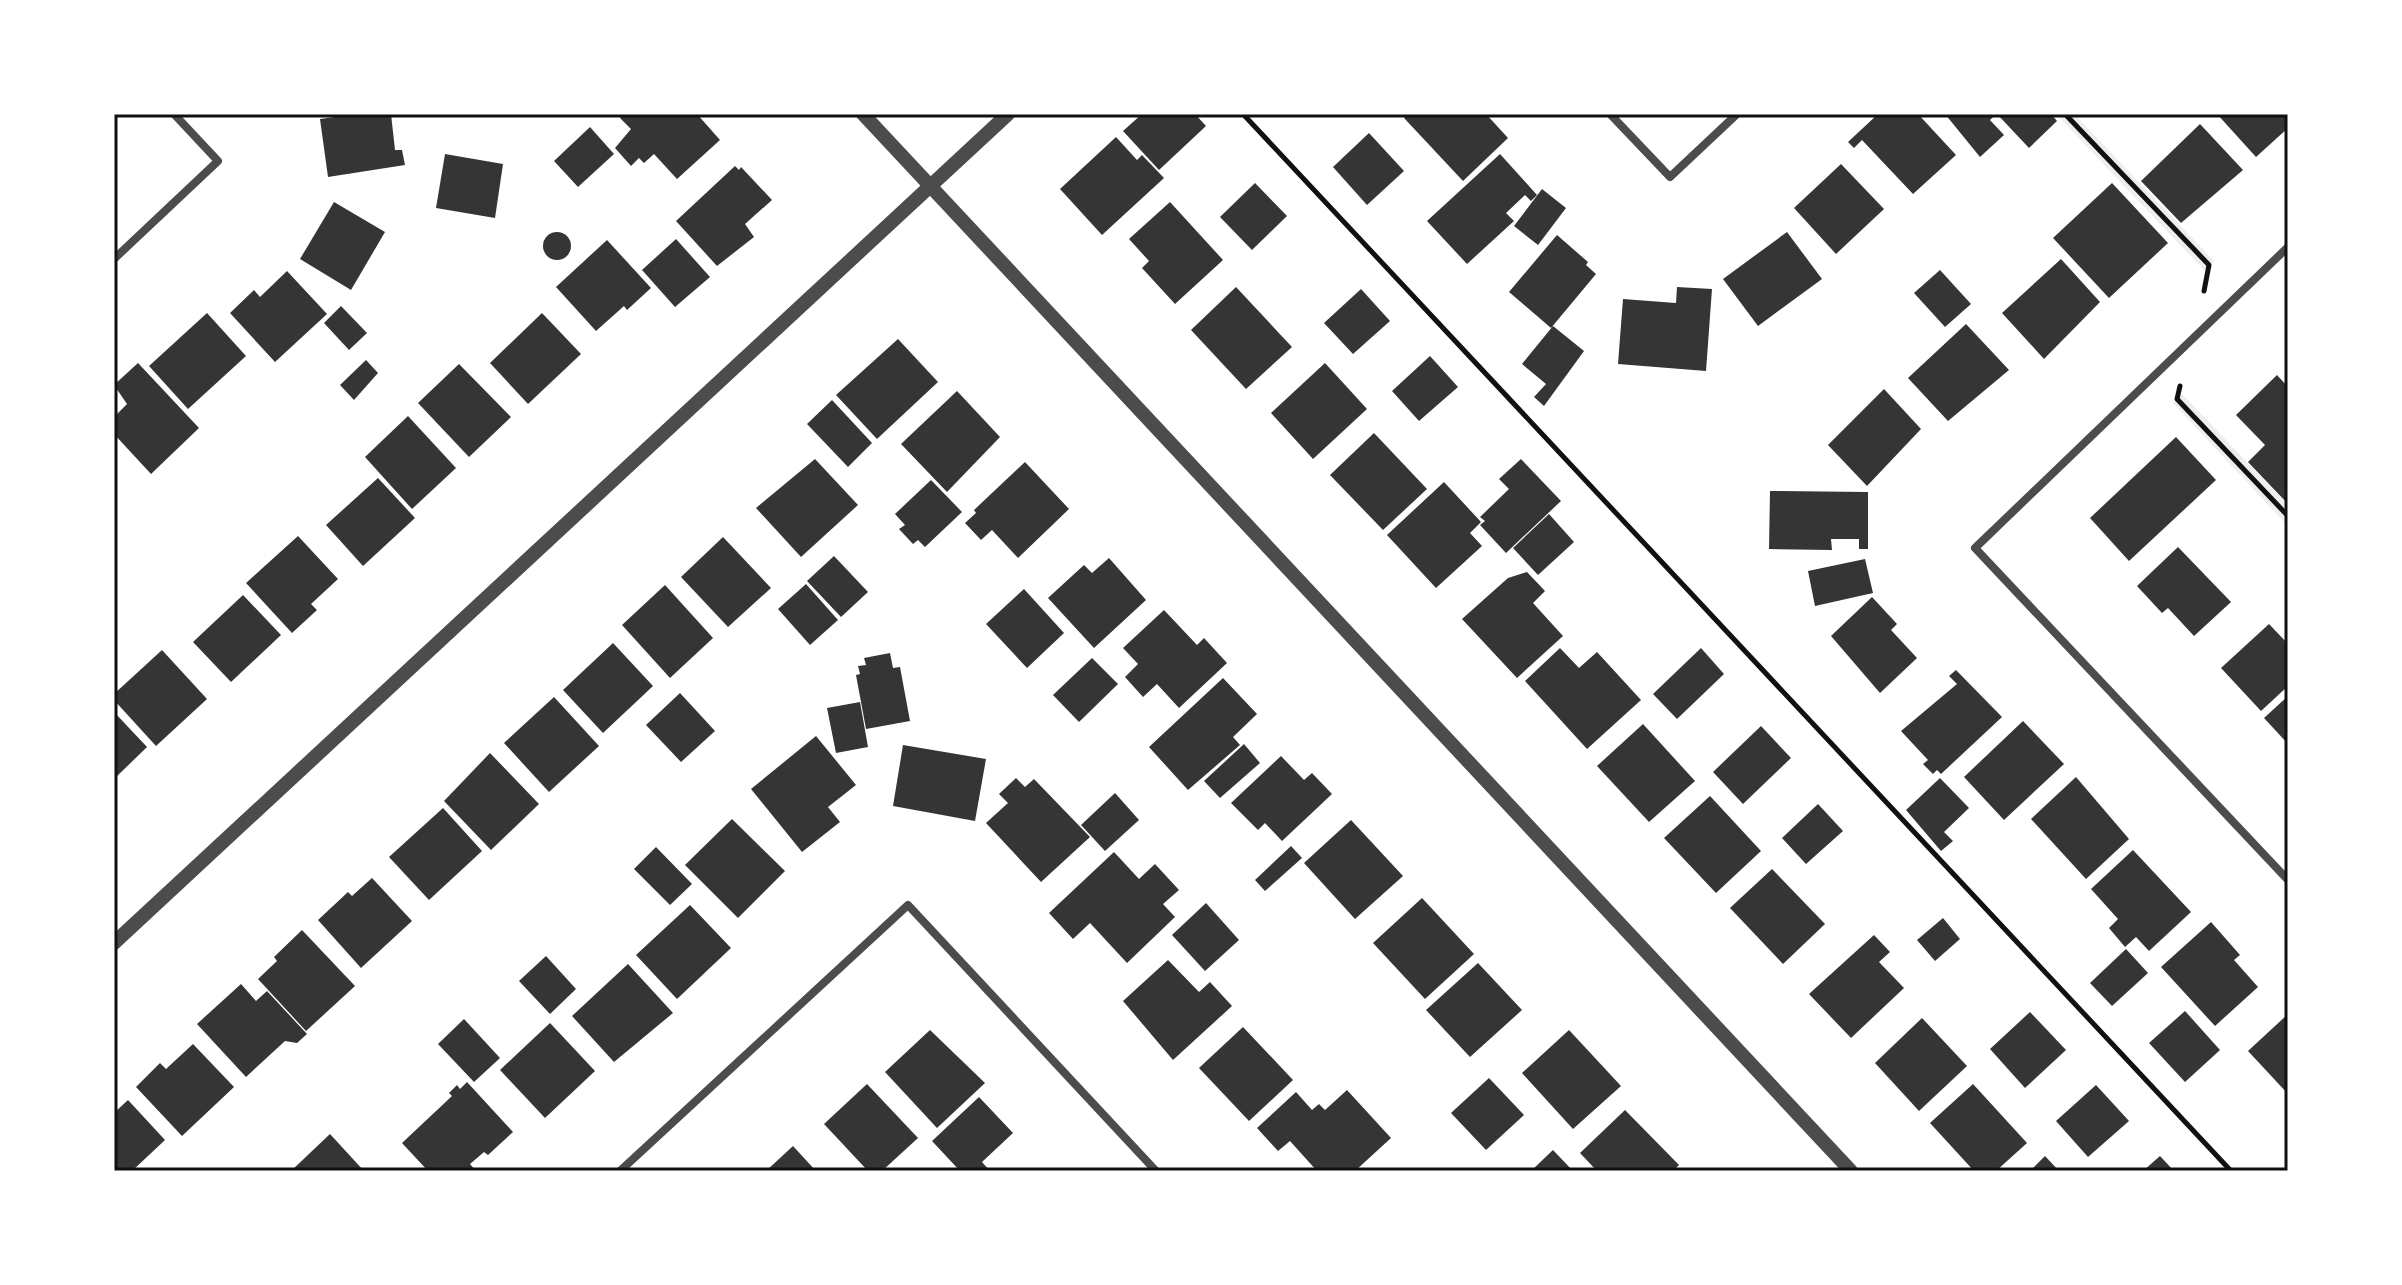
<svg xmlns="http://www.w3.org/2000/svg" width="2402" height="1285" font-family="Figtree,sans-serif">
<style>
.green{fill:#eee}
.building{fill:#353535}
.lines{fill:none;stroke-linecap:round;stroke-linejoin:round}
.path{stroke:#111;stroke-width:5}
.minor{stroke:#4c4c4c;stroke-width:8}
.tertiary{stroke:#4c4c4c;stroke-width:14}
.neatline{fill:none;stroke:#111;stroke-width:3}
</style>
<rect width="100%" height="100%" fill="#fff"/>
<g class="green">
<polygon points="2056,114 2074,114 2214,261 2204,270"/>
<polygon points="2182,394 2288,505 2288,526 2173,403"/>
</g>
<g class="building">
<polygon points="357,114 391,114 395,150 402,150 405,165 328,177 320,119"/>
<polygon points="624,114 697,114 720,140 677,179 654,154 644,163 639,158 631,166 615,148 631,129 620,118"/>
<polygon points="1142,114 1195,114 1206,126 1159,170 1123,131"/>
<polygon points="1408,114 1486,114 1508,138 1463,181 1404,118"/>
<polygon points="1878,114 1918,114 1956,155 1913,194 1862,140 1854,148 1848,142"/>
<polygon points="1945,114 1996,114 1990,120 2004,135 1980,157"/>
<polygon points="1997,114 2051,114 2057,121 2029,148"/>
<polygon points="2217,114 2288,114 2288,128 2256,157"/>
<polygon points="2200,124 2243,170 2181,223 2141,181"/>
<polygon points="590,127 614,154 578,187 554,161"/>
<polygon points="1369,133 1404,171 1367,205 1333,167"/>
<polygon points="1116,137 1137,160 1142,155 1164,178 1102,235 1060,189"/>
<polygon points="445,154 503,164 495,218 436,208"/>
<polygon points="1500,154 1537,195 1531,201 1525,195 1506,213 1514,221 1467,264 1427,221"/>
<polygon points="1841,164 1884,209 1836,254 1794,208"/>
<polygon points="735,166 739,170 741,167 772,200 745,224 754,237 717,266 676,221"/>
<polygon points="1255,183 1287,216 1252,250 1220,217"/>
<polygon points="2112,183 2168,243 2109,298 2053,238"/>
<polygon points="1542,189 1566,208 1538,245 1514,226"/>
<polygon points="334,202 385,232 351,290 300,259"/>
<polygon points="1170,202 1223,260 1175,304 1142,268 1149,261 1129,239"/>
<polygon points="1787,232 1822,279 1758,326 1723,279"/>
<circle cx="557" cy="246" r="14"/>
<polygon points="1557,235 1588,262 1586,265 1596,274 1551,328 1509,292"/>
<polygon points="676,239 710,277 675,307 642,270"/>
<polygon points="607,240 651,288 627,310 624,306 596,331 556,287"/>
<polygon points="2061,259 2100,302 2044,359 2002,313"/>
<polygon points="1940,270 1971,304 1945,327 1914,293"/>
<polygon points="287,271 327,314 275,362 230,313 254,290 260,297"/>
<polygon points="1236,287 1292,347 1246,389 1191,330"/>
<polygon points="1677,287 1712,289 1706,371 1618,364 1623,299 1676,303"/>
<polygon points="1361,289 1390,321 1353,354 1324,323"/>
<polygon points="341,306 367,333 349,350 324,323"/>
<polygon points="207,313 246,356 188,409 149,366"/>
<polygon points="542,313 581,354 528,404 490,363"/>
<polygon points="1966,324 2009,370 1948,421 1908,378"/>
<polygon points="1553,326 1584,351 1544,406 1534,397 1546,384 1522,364"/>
<polygon points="898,339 938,382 877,439 836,395"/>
<polygon points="1430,356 1458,387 1419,421 1392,391"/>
<polygon points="366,360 378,373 354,400 340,385"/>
<polygon points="138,363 199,428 151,474 114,434 114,417 127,404 114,385"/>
<polygon points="1325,363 1367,409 1313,459 1271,413"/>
<polygon points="459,364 511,417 469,457 418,403"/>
<polygon points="2277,375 2288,387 2288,504 2248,462 2265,445 2236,415"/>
<polygon points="1884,389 1921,429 1867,486 1828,445"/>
<polygon points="957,391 1000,437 947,492 901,444"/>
<polygon points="832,400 872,443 848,467 807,424"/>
<polygon points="408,416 456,468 412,509 365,457"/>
<polygon points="1374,433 1427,489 1383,530 1330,475"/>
<polygon points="2176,437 2216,480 2129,561 2090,518"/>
<polygon points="815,459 858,505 801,557 756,508"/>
<polygon points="1521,459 1561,501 1506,553 1480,525 1485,521 1480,517 1509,489 1499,479"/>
<polygon points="1025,462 1069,509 1018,558 992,530 981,540 965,523 976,513 974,510"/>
<polygon points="378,478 415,518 363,566 326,525"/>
<polygon points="931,480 962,512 925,547 918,540 913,544 899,529 905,525 895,514"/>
<polygon points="1444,482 1481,522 1470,533 1482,546 1436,588 1387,535"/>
<polygon points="1770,491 1868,492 1868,549 1859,549 1859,539 1831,539 1832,550 1769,549"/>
<polygon points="1549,514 1574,542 1538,575 1513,548"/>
<polygon points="298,536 338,579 311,604 317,610 292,633 246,583"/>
<polygon points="723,537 771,588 728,627 681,577"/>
<polygon points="2178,547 2231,602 2194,636 2168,608 2162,613 2137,586"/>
<polygon points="834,556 868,592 841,617 807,581"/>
<polygon points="1109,558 1146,600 1094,648 1048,598 1084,565 1092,573"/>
<polygon points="1865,559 1873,593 1815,606 1808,571"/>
<polygon points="1527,572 1545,591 1533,603 1563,636 1517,678 1462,619 1508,578"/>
<polygon points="806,584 838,620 810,645 778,609"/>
<polygon points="665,585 713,638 670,678 622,625"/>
<polygon points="1024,589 1064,633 1027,668 986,624"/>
<polygon points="243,595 281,635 231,682 193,642"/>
<polygon points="1872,597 1897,624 1891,630 1917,658 1880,693 1831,636"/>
<polygon points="1164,610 1197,645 1204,638 1227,663 1179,708 1157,684 1143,697 1125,677 1138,664 1123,648"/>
<polygon points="2269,624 2288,644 2288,686 2261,711 2221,668"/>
<polygon points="613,643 653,686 603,733 563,690"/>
<polygon points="1560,648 1579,668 1597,652 1641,700 1587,749 1525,681"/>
<polygon points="1701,648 1724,674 1677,719 1653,694"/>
<polygon points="162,650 207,699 156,746 114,700 114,694"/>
<polygon points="890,653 893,668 900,667 910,721 866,729 856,675 860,674 858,666 866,665 864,658"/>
<polygon points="1092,658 1118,684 1079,722 1053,695"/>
<polygon points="1956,670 2002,717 1941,774 1937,770 1933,774 1923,764 1928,760 1901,731 1957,684 1949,676"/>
<polygon points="1223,678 1257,714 1233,737 1240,745 1188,790 1149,747"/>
<polygon points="680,693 715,731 681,762 646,725"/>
<polygon points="2288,696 2288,744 2264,718"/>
<polygon points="554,697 599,746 549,792 504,743"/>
<polygon points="860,702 868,747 836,753 827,708"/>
<polygon points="114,712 147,747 114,779"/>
<polygon points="2023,721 2064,764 2004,820 1964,777"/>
<polygon points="1643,724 1695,781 1649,822 1597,766"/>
<polygon points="1761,726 1791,758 1743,804 1713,772"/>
<polygon points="816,736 856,785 828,807 840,822 802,852 751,789"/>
<polygon points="1244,744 1260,763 1220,798 1204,781"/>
<polygon points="903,745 986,759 975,821 893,806"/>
<polygon points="490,753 539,804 491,850 444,801"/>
<polygon points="1281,756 1304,780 1312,773 1332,794 1282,841 1265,823 1258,830 1231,803"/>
<polygon points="2076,777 2129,839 2086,879 2031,819"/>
<polygon points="1016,778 1025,787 1034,779 1090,837 1041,882 986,823 1008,803 999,794"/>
<polygon points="1940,778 1969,808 1944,832 1953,841 1941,851 1906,810"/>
<polygon points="1115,793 1139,820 1105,851 1081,825"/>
<polygon points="1710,796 1761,851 1716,893 1664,838"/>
<polygon points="1818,804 1843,831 1806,864 1782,838"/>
<polygon points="443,808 482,851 429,900 389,857"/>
<polygon points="732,819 785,871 738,918 685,865"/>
<polygon points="1351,820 1403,876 1355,919 1304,863"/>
<polygon points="1291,846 1302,858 1265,891 1255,880"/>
<polygon points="656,847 692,884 670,905 634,869"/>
<polygon points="2133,850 2191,912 2149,951 2136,937 2125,947 2109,928 2118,919 2091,889"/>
<polygon points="1114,852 1139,879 1155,864 1179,890 1163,904 1175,917 1127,963 1090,923 1073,939 1049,913"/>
<polygon points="1772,869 1825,924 1783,964 1730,908"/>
<polygon points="372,878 412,921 361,968 318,920 348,892 352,896"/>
<polygon points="1422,898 1474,954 1425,999 1373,943"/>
<polygon points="1206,903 1239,940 1205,971 1172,935"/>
<polygon points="690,905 731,948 677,999 636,955"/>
<polygon points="1943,918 1960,939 1935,961 1917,940"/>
<polygon points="2211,922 2240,955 2234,960 2258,987 2215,1026 2161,967"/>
<polygon points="302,930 355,986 306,1031 258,979 277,961 274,957"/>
<polygon points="1874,935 1890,952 1879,962 1904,988 1851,1038 1809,994"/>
<polygon points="2126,949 2148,973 2112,1006 2090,983"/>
<polygon points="546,956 576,989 550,1014 519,981"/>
<polygon points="1168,960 1199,992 1210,982 1232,1006 1173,1060 1123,1001"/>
<polygon points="1478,963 1522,1010 1470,1057 1426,1010"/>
<polygon points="628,964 673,1013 614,1062 572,1016"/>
<polygon points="241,984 256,1001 267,991 307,1034 297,1043 285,1041 246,1077 197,1024"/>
<polygon points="2185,1011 2220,1050 2185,1082 2149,1043"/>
<polygon points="2030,1012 2066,1050 2025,1088 1990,1049"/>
<polygon points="2288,1014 2288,1094 2248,1051"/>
<polygon points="1922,1018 1967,1066 1919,1111 1875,1063"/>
<polygon points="464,1019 500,1058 474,1082 438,1044"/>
<polygon points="550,1023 595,1071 545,1118 500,1070"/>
<polygon points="1243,1027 1293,1080 1249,1121 1199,1068"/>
<polygon points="930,1030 985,1083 937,1128 885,1072"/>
<polygon points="1569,1030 1621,1086 1573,1129 1522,1073"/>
<polygon points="193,1044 234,1087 182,1136 136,1087 160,1063 166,1069"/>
<polygon points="1489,1078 1524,1115 1486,1150 1451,1113"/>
<polygon points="467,1082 513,1132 488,1155 484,1152 470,1164 476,1171 428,1171 402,1143 452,1096 449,1093 457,1085 460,1089"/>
<polygon points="867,1084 918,1138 882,1171 868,1171 824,1124"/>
<polygon points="1973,1084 2027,1143 1996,1171 1974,1171 1930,1123"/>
<polygon points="2096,1085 2129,1121 2088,1157 2056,1121"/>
<polygon points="1347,1090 1391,1138 1355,1171 1317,1171 1290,1141 1278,1151 1257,1128 1296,1092 1312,1110 1319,1104 1325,1110"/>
<polygon points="979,1097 1013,1133 982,1162 990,1171 960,1171 932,1141"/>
<polygon points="128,1100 165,1140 132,1171 114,1171 114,1113"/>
<polygon points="1625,1110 1679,1165 1673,1171 1597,1171 1580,1153"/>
<polygon points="330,1134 364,1171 291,1171"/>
<polygon points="793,1146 816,1171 766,1171"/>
<polygon points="1553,1150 1573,1171 1531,1171"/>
<polygon points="2045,1156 2059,1171 2030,1171"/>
<polygon points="2160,1156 2174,1171 2143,1171"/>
</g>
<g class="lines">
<g class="path">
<polyline points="1243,114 2231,1171"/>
<polyline points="2065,114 2209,265 2204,291"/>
<polyline points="2180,386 2177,399 2288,516"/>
</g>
<g class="minor">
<polyline points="1610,114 1670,177 1737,114"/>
<polyline points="2288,247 1975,548 2288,880"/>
<polyline points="114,259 218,161 174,114"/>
<polyline points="620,1171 908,905 1156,1171"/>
</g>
<g class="tertiary">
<polyline points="863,114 1851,1171"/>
<polyline points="114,943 1008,114"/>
</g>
</g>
<rect width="2402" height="1285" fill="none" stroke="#ffffff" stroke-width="232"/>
<rect x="116" y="116" width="2170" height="1053" class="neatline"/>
</svg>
